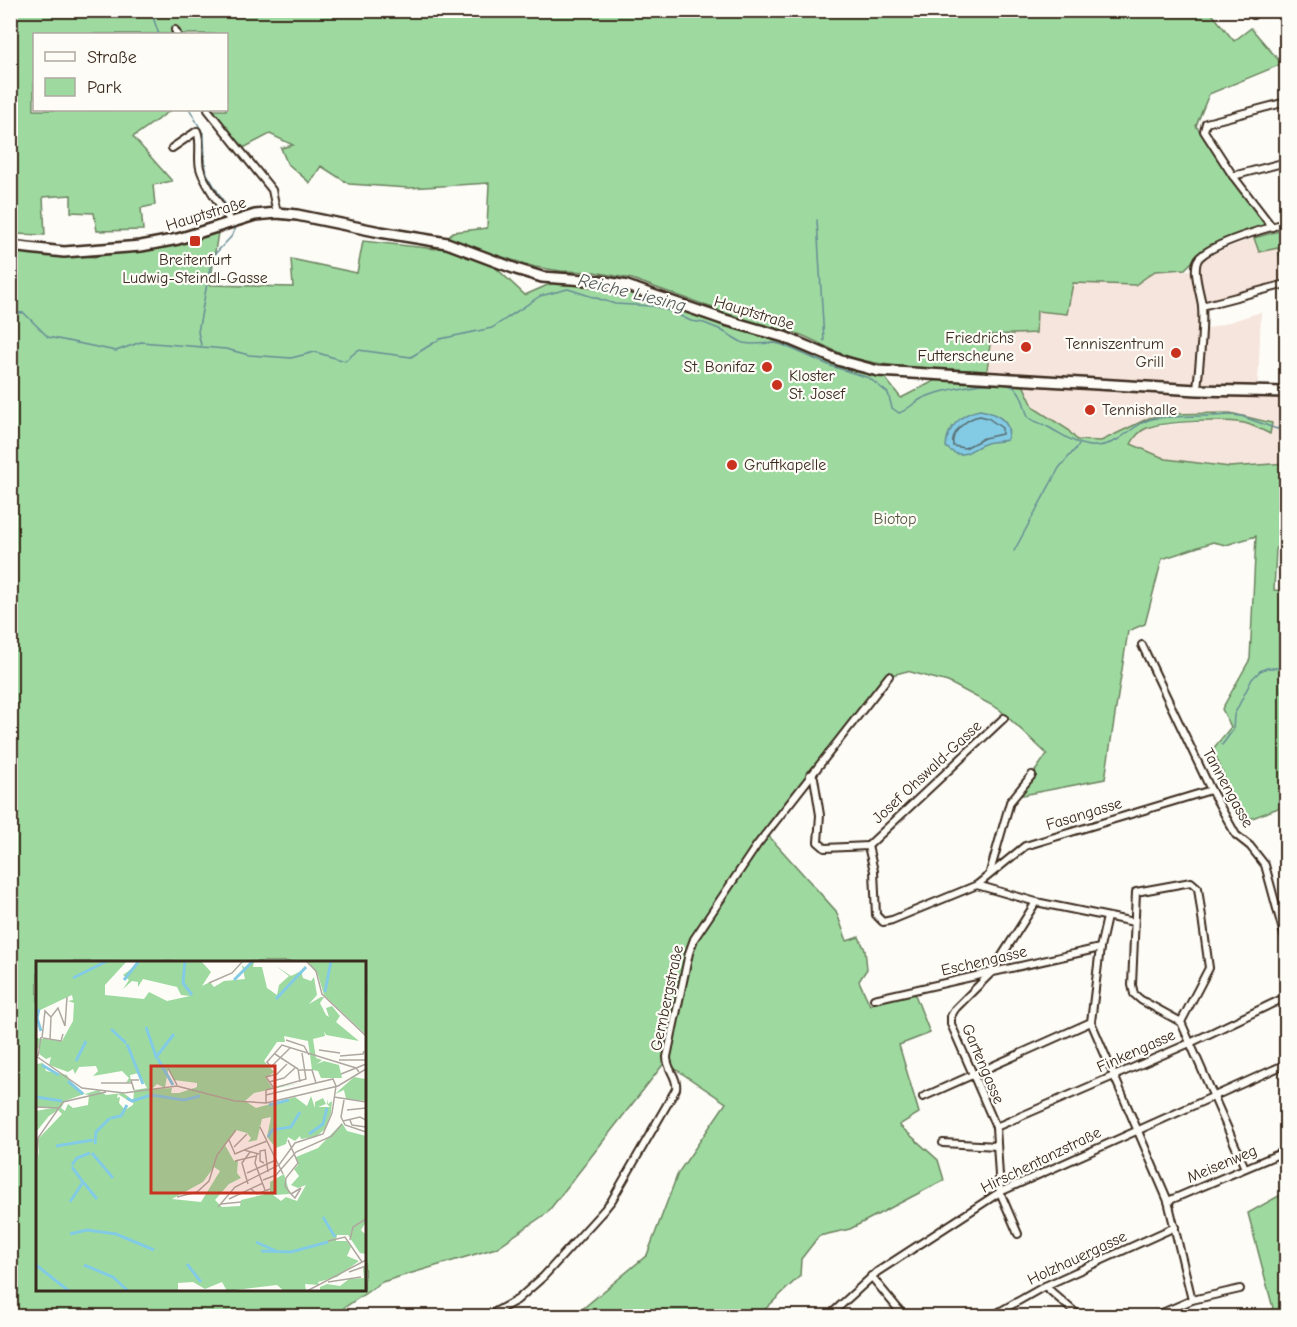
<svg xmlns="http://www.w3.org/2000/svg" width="1297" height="1327" font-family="'Comic Neue',sans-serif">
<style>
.built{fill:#f6e5dc}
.green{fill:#9edaa0;stroke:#6c825f;stroke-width:1.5;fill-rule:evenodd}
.water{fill:#83cbe4;stroke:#668b95;stroke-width:1.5}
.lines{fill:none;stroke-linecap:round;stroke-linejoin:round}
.shore{stroke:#586a6d;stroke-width:1.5}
.stream{stroke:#668b95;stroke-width:1.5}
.minor-casing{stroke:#3b2a1e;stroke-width:10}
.secondary-casing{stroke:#3b2a1e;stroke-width:14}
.minor{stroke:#fdfcf7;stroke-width:6}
.secondary{stroke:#fdfcf7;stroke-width:9}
.poi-dot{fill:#c8321e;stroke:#fdfcf7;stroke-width:2}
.labels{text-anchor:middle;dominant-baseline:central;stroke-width:4.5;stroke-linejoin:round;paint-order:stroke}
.street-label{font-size:16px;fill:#3b2a1e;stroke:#fdfcf7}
.poi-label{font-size:16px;fill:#3b2a1e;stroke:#fdfcf7;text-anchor:end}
.park-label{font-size:16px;fill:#54563e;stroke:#fdfcf7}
.water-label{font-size:18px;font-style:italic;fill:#515a59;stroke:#fdfcf7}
.inset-river{fill:none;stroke:#83cbe4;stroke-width:3}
.inset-road{fill:none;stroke:#afa8a0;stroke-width:1.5}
.view{fill:#c8321e;fill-opacity:0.15;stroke:#c8321e;stroke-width:3}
.inset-edge{fill:none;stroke:#3b2a1e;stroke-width:3}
</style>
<rect width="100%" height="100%" fill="#fdfcf7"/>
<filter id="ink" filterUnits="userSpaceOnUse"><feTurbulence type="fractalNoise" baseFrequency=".0167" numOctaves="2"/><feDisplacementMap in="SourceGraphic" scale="12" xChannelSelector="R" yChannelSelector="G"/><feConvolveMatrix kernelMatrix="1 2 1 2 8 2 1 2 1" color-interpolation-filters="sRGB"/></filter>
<g filter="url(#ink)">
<polygon class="built" points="1254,238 1259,252 1278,248 1280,256 1286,255 1286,288 1206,308 1204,330 1261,312 1258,385 1286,385 1286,419 1279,424 1279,434 1286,432 1286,463 1230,467 1166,459 1131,445 1135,436 1147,428 1186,423 1229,421 1246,423 1270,433 1272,422 1230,413 1149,418 1101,441 1077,440 1067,429 1033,408 1019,376 986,374 991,335 1036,332 1037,311 1073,283 1135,285 1155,271 1193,270 1198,309 1205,308 1198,268 1203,259 1226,248"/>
<g class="green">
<path d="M1209 10 1234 41 1251 28 1282 64 1209 94 1196 126 1266 225 1202 252 1185 269 1155 271 1135 285 1073 283 1067 314 1037 311 1036 333 991 335 987 371C943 368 897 370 854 358 829 351 808 334 782 329L804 347 881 373 901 398 940 378 1019 376 1034 408 1067 429 1077 440 1101 441 1149 418 1166 414 1230 413 1272 423 1270 434C1262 430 1253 425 1244 423 1226 419 1165 421 1147 428 1139 431 1135 437 1131 444L1166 459 1230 467 1286 463V535L1276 549 1274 590 1286 591V805L1242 822 1213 749 1231 727 1222 709 1250 659 1256 536 1226 545 1213 542 1162 559 1145 624 1128 631 1105 779 1018 796 1047 754 999 709 948 682 907 671 885 677 767 834 836 911 847 941 859 937 865 950 867 969 859 981 870 1005 883 999 914 992 930 1033 899 1045 919 1113 899 1125 938 1160 944 1180 850 1229 819 1236 801 1259 800 1276 758 1316H574L647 1255 678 1173 726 1103 665 1062 547 1213 496 1248 382 1282 332 1316H11V250L95 257 172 244 218 232 210 285 293 287 291 259 357 273 363 241 436 249 441 243 484 257 525 295 559 280 601 283 719 310 632 279 594 272 561 271 535 267 445 239 453 232 487 228 489 183 409 188 349 184 321 166 310 183 287 163 281 148 293 145 270 134 236 152 213 110H226V34H34V110H171L133 137 172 181 153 185 155 205 141 208 143 230 97 231 94 213 71 212V195L43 197 45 235 11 234V11ZM38 962H364V1290H38Z"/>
<polygon points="1286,229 1286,255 1280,256 1278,248 1259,252 1254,238"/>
<polygon points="1286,1192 1286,1316 1265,1316 1273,1308 1248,1213"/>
</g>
<path class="water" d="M980 410C996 413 1014 422 1007 440 1000 442 993 441 987 443 970 448 963 463 946 447 946 428 962 413 980 410Z"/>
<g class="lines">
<path class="shore" d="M980 416 988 418 1002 428V434L984 438 965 448 953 446C950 432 967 418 980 416Z"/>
<g class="stream">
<path d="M149 10C155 18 155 26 159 34"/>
<polyline points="190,110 204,135 205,163 207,174 231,214"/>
<polyline points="817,220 824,341"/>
<path d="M10 312 24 313 48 337 116 351 141 342 226 349 249 355 291 358 315 352 345 361 358 350 411 357 440 339 492 328 540 296 568 289 615 304 653 306 670 311 691 321 704 323 719 329 743 343 751 344 775 343 783 345 831 366 869 378 888 393 892 408 899 413C908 410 914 402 923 398 939 391 1005 374 1018 391 1023 397 1025 409 1028 417 1034 422 1042 423 1048 427 1072 440 1088 455 1117 440 1129 433 1138 422 1152 419 1176 415 1206 417 1231 415L1241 416 1277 429 1286 424"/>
<polyline points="201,345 198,332 212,257 231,237 236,228"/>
<polyline points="1014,551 1059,468 1079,445"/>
<polyline points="1222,745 1233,730 1234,715 1252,679 1260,671 1267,668 1286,668"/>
</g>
<g class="minor-casing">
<g id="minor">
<polyline points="1249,10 1253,15 1259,10"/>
<polyline points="175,30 177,34"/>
<polyline points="208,110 272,190 277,213"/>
<path d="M172 148 197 131C202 143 197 156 200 168 203 182 223 209 231 222"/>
<polyline points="1233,176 1286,162"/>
<polyline points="1272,227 1233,176 1204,131 1206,123 1286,102"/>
<polyline points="1202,306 1286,284"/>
<path d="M1197 390C1199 364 1204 332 1202 306 1201 294 1190 266 1200 257 1214 243 1266 228 1286 223"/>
<polyline points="1142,645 1211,790 1236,835 1250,846 1265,865 1286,942"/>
<polyline points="810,775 814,778 820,815 818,842 825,848 868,846 874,871 876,915 883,922 892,920 977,885 1036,902 1134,922"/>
<polyline points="868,846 1004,718"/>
<polyline points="990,872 1010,802 1032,775"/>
<polyline points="977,885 1025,846 1211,790"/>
<polyline points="1107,917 1100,948 1091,1022 1168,1201 1192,1300"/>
<polyline points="874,999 1100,948"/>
<polyline points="1181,1022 1141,1000 1134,994 1132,985 1136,892 1191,882 1198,888 1209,968 1181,1022 1245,1168"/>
<polyline points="923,1097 1091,1022"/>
<polyline points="996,1127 1190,1043 1286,997"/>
<polyline points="943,1143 997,1146"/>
<polyline points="1168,1201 1286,1151"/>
<polyline points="1018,1234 1000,1192 996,1127 951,1024 951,1016 955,1009 991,973 1036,902"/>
<polyline points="871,1276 904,1316"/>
<polyline points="1045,1286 1079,1316"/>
<path d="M488 1316 517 1300 543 1277 604 1210 612 1200 676 1089C678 1077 667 1070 667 1057L689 953 694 939 757 845 889 676"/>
<polyline points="829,1316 877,1272 1000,1192 1286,1064"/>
<polyline points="992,1316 1045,1286 1175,1227"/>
<polyline points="1155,1316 1192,1300 1240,1289"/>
</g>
</g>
<g class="secondary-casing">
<polyline id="secondary" points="10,246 64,252 141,246 178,239 255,215 277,213 297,215 380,232 447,243 516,269 542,277 600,281 627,286 722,319 784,337 841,361 878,371 1197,390 1286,392"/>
</g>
<use href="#minor" class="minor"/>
<use href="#secondary" class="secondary"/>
</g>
</g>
<g class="poi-dot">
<rect x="189" y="235" width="12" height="12" rx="3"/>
<circle cx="1026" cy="347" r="6"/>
<circle cx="1176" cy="353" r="6"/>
<circle cx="767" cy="367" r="6"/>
<circle cx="777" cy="385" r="6"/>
<circle cx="1090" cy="410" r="6"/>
<circle cx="732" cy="465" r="6"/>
</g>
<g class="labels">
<g class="street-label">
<text transform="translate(206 214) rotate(-17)">Hauptstraße</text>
<text transform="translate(754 313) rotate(17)">Hauptstraße</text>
<text transform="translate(927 772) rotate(-43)">Josef Ohswald-Gasse</text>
<text transform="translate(1228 788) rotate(61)">Tannengasse</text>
<text transform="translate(1084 814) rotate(-17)">Fasangasse</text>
<text transform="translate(984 961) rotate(-13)">Eschengasse</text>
<text transform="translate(667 998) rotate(-78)">Gernbergstraße</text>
<text transform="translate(1136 1051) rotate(-24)">Finkengasse</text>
<text transform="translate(983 1064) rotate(67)">Gartengasse</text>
<text transform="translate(1041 1160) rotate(-26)">Hirschentanzstraße</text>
<text transform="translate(1222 1164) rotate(-23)">Meisenweg</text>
<text transform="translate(1077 1258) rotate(-25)">Holzhauergasse</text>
</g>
<g class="poi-label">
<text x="195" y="260" text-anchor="middle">Breitenfurt<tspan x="195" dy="18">Ludwig-Steindl-Gasse</tspan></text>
<text x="1014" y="338">Friedrichs<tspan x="1014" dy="18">Futterscheune</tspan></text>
<text x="1164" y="344">Tenniszentrum<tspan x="1164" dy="18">Grill</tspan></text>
<text x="755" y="367">St. Bonifaz</text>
<text x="789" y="376" text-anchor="start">Kloster<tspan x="789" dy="18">St. Josef</tspan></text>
<text x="1102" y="410" text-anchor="start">Tennishalle</text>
<text x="744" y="465" text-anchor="start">Gruftkapelle</text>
</g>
<g class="park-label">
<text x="895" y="519">Biotop</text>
</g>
<g class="water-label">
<text transform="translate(632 293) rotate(14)">Reiche Liesing</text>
</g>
</g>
<g transform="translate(36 961)">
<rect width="330" height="330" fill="#fdfcf7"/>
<path d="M0 0H91L69 24V34L108 38 113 31 131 40 154 35 145 34 141 26 107 18 102 26V21L96 20 87 28 93 19 87 14 106 0H165L175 11 166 25 174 21 178 26 188 20 209 18 206 4 210 8 218 0 217 6H226L231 27 241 34 243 24 253 15 240 5 255 15 265 10 267 17 275 20 278 16 281 34 273 43 285 36H288L284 42 290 54 293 56 290 47 296 45 304 55 300 61 323 80 290 74 288 70 289 75 277 78 280 97 286 99 281 103 288 100 303 104 306 117H285L282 110 276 109 272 80 248 75 249 81H241L228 100 238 111 230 117 236 127 264 122 218 132 209 140 220 147 259 136 271 145 275 135 279 147V141L287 137 290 143 282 146H294L291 143 292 138V143L296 140 295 152 289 168 280 176 265 178 264 175 259 180 252 176 250 183 240 187 231 176 235 156 226 158 221 179 212 181 215 177 211 172 200 169 189 184 198 200 202 199 201 212 205 217 193 223 179 239 186 246 204 245 205 239 234 232V221L248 213 254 233 237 234 245 240 250 236 261 240 270 224 262 227 255 224 263 215 258 208 262 204 260 196 282 187 306 162 311 170 330 175V261L325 269 330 274V293L324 292 312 274H301L300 280H311L315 286 311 295 323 300 301 316 282 321 283 324 269 323 270 330H248L241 324 191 330 186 321 169 328 157 321 142 322V330H0V180L3 196 2 178 26 153 22 149 13 155 0 171V150L16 147 0 146V103L7 102 10 110 31 114 35 123 49 133 62 129 70 134 87 132 93 136V140L82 133 81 137 84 136 83 142 89 149 97 144 98 129 111 127 103 112 94 114 95 121 90 122 93 117 86 110 57 115 62 110 60 105 43 106 39 113 37 108 32 111 13 104 15 96 10 98 3 93 4 85 0 90 1 77 26 80 37 60 38 42 32 40 37 39 36 34 0 51ZM132 109 138 119 161 122V126L143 132H135L136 127 116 128 121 123 129 127ZM48 133 53 134 52 144 37 147 32 143 29 150 25 147 29 140ZM178 206 184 210 165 241 136 238 167 221ZM271 0H330V74L288 34 282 14ZM318 116 329 118 330 140 310 138 308 129 299 133ZM330 305V330H284V326L291 323 304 325 313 318 328 317 327 307Z" fill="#9edaa0" fill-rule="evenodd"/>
<path class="inset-river" d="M149 0 147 22 156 34M37 17 71 0M88 19 103 0M198 19 217 0M289 31 295 0M240 38 270 6M3 48 1 57 5 70M110 66 121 98M75 68 90 82M91 83 107 123M121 95 138 73M122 98 137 124M40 100 50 80M6 104 23 114M32 120 47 133M0 136 26 140M91 137 96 140 115 134 148 139 164 135M233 144 253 139M75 157 85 155 91 144M273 173 287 163 291 147M232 176 236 169 255 166 264 151M59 183 60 171 74 157M20 185 57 179M56 192 77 217M36 204 41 197 54 192M48 222 61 238M34 241 47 221 36 206M287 256 299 276M34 273 51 269 80 273 118 289M220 281 240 290M225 290 255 291 292 281M151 303 165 321M0 304 33 330M48 304 77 316 92 330"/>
<path class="inset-road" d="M270 0 280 10 286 33 330 75M173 22 196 12 207 0M6 77 9 50 15 56 22 47 29 65 31 36M7 77 25 80 27 73M14 79 15 56M250 79 268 85 273 94M254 87 235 106 231 101 246 84 320 107 323 111M283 89 304 92M239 93 262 108 264 121M0 95 46 127 88 132 141 125 199 140 230 142 302 125 330 108M2 95 5 76M304 95 327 93 328 90M303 99H330M132 107 141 124M263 109H276L280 122M305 113 330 103M233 121 248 117 259 107M65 122H96M237 126 230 116 241 113 251 103M98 129 95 119H103M298 136 330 141M308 139 305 156 309 164 330 171M230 142V129L270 118 266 92M0 146 23 147M311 149 330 147M314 159 316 164 330 166M307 160 324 156 330 159M224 166 247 213M193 179 199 193 208 189 223 193M252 179 262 202 250 217 249 225 255 233 259 237 265 227 255 233M198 186 211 173M208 189 231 180M221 192 219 202 229 229M1 197 2 177 27 141 70 131M199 200 220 195M228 202 224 200V190L229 189 232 211M211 212 240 199M227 219 240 214 260 191 296 175 306 163M212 223 206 202 214 191M215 228 221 233 234 228M141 236 161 231 173 220 181 194 200 169M193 238 227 222M185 243 205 241M182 246 199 226 243 204 259 182 287 173 296 152 300 125 297 118 230 134M314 279 317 266 330 258M292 280 309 276 326 301M313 311 330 305M292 321 325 316M143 330H163M271 330 330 299"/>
<path class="view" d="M115 105H239V232H115Z"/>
<rect width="330" height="330" class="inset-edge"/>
</g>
<rect width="1297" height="1327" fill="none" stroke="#fdfcf7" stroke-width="36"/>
<rect x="18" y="18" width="1261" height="1291" fill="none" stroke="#3b2a1e" stroke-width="2" filter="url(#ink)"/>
<rect x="33" y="33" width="195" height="78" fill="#fdfcf7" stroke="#afa8a0" stroke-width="1.5"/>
<rect x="45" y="52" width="30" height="9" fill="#fdfcf7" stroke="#afa8a0" stroke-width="1.5"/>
<text x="87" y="63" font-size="18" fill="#3b2a1e">Straße</text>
<rect x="45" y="78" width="30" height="18" fill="#9edaa0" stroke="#afa8a0" stroke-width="1.5"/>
<text x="87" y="93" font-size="18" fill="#3b2a1e">Park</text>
</svg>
